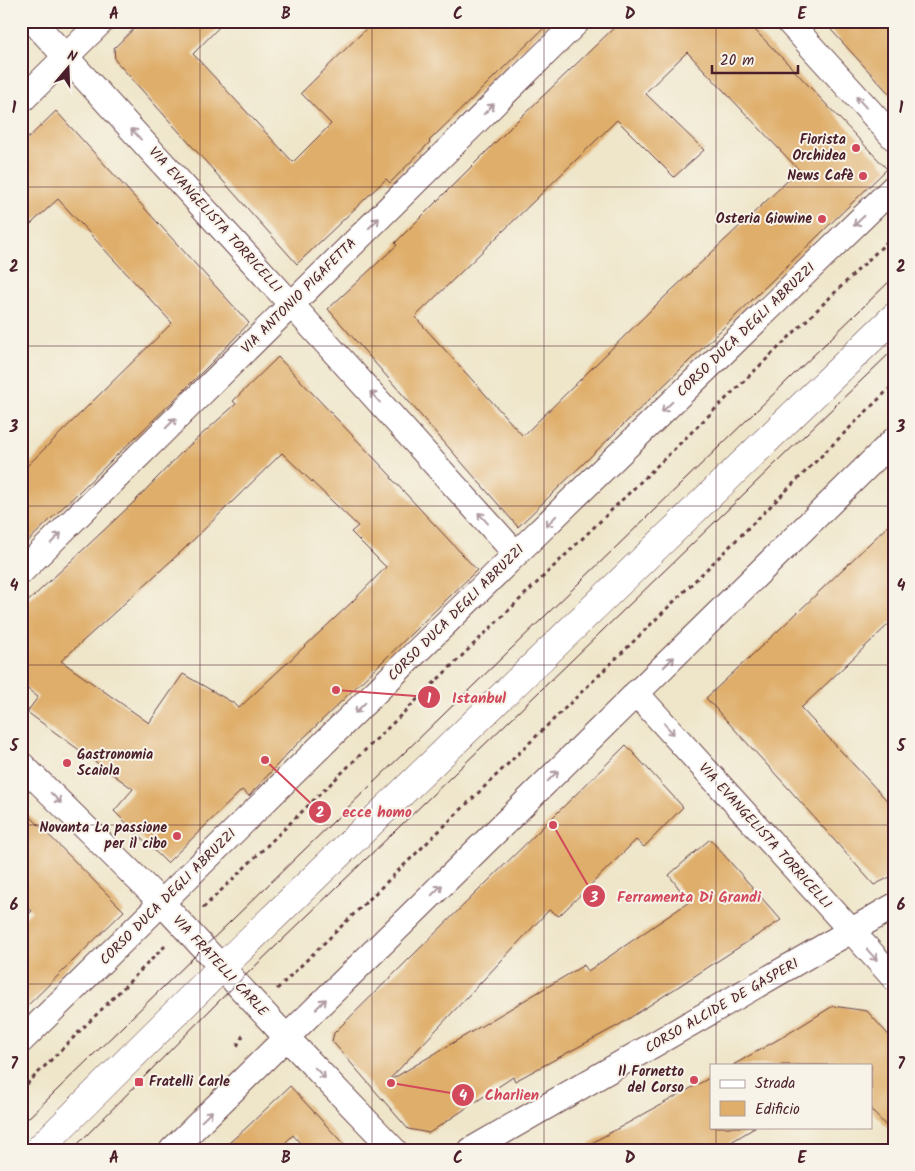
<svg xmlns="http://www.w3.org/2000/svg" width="915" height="1171" font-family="Kalam,sans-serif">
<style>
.building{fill:#dfae6b;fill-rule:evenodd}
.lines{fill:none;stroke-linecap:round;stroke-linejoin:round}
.street-casing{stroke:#633d43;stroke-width:27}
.secondary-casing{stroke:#633d43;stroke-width:29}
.path{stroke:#633d43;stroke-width:3;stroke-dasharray:4 4;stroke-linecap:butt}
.street{stroke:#fff;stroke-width:25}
.secondary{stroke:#fff;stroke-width:28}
.tram{stroke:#4a1f2b;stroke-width:1}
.oneway{stroke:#ae9aa0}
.grid{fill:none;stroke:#4a1f2b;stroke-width:1;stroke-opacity:0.55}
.poi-dot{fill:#d1495b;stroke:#f7f3e8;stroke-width:2}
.labels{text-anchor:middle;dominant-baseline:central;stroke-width:4;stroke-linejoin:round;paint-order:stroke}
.poi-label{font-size:14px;font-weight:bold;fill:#4a1f2b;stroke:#f7f3e8;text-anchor:end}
.street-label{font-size:14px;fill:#4a1f2b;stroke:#f7f3e8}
.leader{fill:none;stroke:#d1495b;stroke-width:2}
.callout-dot{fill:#d1495b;stroke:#f7f3e8;stroke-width:2}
.mark-label{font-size:15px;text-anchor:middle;font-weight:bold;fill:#fff}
.callout-label{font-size:15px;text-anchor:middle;font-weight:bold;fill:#d1495b;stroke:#f7f3e8;stroke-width:4;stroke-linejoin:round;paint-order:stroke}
.neatline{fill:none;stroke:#4a1f2b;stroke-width:2}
.grid-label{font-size:16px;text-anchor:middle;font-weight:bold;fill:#4a1f2b}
</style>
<rect width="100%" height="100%" fill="#f7f3e8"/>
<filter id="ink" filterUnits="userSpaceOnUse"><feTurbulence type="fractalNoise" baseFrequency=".02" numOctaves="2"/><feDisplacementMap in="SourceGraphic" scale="10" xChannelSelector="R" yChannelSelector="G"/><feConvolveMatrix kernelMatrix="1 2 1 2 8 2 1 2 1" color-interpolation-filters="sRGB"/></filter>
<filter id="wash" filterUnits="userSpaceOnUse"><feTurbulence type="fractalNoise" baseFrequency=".0096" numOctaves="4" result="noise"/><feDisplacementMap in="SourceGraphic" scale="20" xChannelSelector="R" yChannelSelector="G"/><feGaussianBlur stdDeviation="1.12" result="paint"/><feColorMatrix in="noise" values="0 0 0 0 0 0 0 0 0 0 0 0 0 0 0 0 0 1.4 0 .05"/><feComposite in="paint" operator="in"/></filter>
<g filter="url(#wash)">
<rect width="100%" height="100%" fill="#efe6ca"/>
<g id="blocks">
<g class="building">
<polygon points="142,21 225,21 193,54 293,162 331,124 301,93 374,21 551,21 429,141 430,142 390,183 386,179 297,264 115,60 114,48"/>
<path d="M621 21H746L793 69 887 169 518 527 328 309 397 245 395 243 517 121ZM687 52 799 170 654 307 523 436 415 317 617 120 674 177 704 150 645 93Z"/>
<polygon points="823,21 894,21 894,99"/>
<polygon points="56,111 249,323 210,364 174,400 21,548 21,472 172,323 58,199 21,233 21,145"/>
<path d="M278 357 392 477 391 478 477 570 288 753 249 796 242 790 167 863 114 811 133 789 27 712 38 697 21 684V608L134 502 182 452 236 404 233 401ZM282 453 358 526 351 532 386 567 351 603 239 708 235 704 183 674 149 723 61 661 183 550Z"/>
<polygon points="894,520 894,619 801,708 894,808 894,875 874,885 789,789 706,698 797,613"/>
<polygon points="626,745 683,807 644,847 636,840 559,916 549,910 387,1082 584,965 588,971 689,902 669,875 710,839 781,920 619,1025 515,1081 513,1077 429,1133 408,1129 332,1041 334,1033"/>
<polygon points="21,807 124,911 21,1012 21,921 32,911 21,900"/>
<polygon points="833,1006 867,1011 894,1041 894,1134 871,1110 871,1065 733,1065 786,1035"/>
<polygon points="711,1077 711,1127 756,1127 718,1150 579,1150"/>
<polygon points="290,1086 349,1150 306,1150 293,1135 278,1150 221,1150 246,1128"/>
</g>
</g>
</g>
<g filter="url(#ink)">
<use href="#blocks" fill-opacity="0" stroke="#633d43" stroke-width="1"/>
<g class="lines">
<g class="street-casing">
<g id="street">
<polyline points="33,21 291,304 516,554"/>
<polyline points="788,21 894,138"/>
<polyline points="21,101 102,21"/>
<polyline points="21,572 578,21"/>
<polyline points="636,693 894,978"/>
<polyline points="21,764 162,903 287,1038 394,1150"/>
<polyline points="21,1041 516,554 894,187"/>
<polyline points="172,1150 894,440"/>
<polyline points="471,1150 894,906"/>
</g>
</g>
<g class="secondary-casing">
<polyline id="secondary" points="38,1150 222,967 894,317"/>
</g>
<g class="path">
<polyline points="203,908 894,235"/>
<polyline points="277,989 634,641 894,384"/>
<polyline points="237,1046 245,1032"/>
<polyline points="21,1090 165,946"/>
</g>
<use href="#street" class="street"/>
<use href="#secondary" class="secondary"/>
<g class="tram">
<polyline points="21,1125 894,277"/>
<polyline points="72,1150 219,1001 894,349"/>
</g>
</g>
<defs><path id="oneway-shaft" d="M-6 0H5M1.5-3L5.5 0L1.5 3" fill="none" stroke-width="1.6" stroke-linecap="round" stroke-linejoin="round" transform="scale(1.25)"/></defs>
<g class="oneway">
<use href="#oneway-shaft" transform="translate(861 102) rotate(-132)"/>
<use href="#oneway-shaft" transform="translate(489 109) rotate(-45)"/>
<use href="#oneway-shaft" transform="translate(136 134) rotate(-132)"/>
<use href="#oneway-shaft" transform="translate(859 221) rotate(136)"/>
<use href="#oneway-shaft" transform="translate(374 223) rotate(-45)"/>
<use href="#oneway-shaft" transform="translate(375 397) rotate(-132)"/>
<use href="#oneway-shaft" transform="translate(667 407) rotate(136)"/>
<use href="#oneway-shaft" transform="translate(171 423) rotate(-45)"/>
<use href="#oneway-shaft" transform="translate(483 518) rotate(-132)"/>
<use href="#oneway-shaft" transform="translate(551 521) rotate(136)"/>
<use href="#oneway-shaft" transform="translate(56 538) rotate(-45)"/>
<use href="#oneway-shaft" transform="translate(669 662) rotate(-45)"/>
<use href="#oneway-shaft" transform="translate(360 708) rotate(135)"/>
<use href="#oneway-shaft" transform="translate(669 729) rotate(48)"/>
<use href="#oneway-shaft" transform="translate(553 776) rotate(-45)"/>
<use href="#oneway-shaft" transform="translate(56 798) rotate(45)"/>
<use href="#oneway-shaft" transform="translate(437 890) rotate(-45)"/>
<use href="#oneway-shaft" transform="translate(872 955) rotate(48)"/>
<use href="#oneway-shaft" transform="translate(321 1004) rotate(-45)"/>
<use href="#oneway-shaft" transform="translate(320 1073) rotate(46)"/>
<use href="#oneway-shaft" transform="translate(207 1116) rotate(-44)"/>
</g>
</g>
<path class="grid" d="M200 21V1150M372 21V1150M544 21V1150M716 21V1065M21 187H894M21 346H894M21 506H894M21 665H894M21 825H894M21 984H894M716 1127V1150"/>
<g class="poi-dot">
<circle cx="856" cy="148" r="5"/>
<circle cx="863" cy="176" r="5"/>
<circle cx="822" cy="219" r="5"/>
<circle cx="67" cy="763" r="5"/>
<circle cx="177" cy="836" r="5"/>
<circle cx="694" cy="1080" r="5"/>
<rect x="134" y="1077" width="10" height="10" rx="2.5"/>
</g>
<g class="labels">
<g class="poi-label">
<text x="846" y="140">Fiorista<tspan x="846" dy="16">Orchidea</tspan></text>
<text x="853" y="176">News Cafè</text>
<text x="812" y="219">Osteria Giowine</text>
<text x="77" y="755" text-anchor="start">Gastronomia<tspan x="77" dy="16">Scaiola</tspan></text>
<text x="167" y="828">Novanta La passione<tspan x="167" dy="16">per il cibo</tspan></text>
<text x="684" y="1072">Il Fornetto<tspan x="684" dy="16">del Corso</tspan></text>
<text x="149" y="1082" text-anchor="start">Fratelli Carle</text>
</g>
<g class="street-label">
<text transform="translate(215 220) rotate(48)">VIA EVANGELISTA TORRICELLI</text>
<text transform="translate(299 296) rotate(-45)">VIA ANTONIO PIGAFETTA</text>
<text transform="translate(746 330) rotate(-44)">CORSO DUCA DEGLI ABRUZZI</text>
<text transform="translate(456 613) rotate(-45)">CORSO DUCA DEGLI ABRUZZI</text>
<text transform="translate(765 836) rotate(48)">VIA EVANGELISTA TORRICELLI</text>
<text transform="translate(168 897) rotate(-45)">CORSO DUCA DEGLI ABRUZZI</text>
<text transform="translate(220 966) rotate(47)">VIA FRATELLI CARLE</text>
<text transform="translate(722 1006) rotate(-30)">CORSO ALCIDE DE GASPERI</text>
</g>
</g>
<path class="leader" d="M336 690L429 697M265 760L320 812M553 825L594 896M391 1083L463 1095"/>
<g class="callout-dot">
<circle cx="336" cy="690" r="5"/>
<circle cx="265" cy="760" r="5"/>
<circle cx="553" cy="825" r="5"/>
<circle cx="391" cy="1083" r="5"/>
<circle cx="429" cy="697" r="12"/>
<circle cx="320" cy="812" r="12"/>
<circle cx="594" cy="896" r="12"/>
<circle cx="463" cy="1095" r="12"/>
</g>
<g class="mark-label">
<text x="429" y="703">1</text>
<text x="320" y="817">2</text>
<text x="594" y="902">3</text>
<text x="463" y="1100">4</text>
</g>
<g class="callout-label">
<text x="479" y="703">Istanbul</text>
<text x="377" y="817">ecce homo</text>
<text x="689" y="902">Ferramenta Di Grandi</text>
<text x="512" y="1100">Charlien</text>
</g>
<rect width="915" height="1171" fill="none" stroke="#f7f3e8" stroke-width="55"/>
<rect x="710" y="1064" width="162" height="65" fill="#f7f3e8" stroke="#b29e9c"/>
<rect x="720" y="1080" width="25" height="8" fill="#ffffff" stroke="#b29e9c"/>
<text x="755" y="1088" font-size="15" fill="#4a1f2b">Strada</text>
<rect x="720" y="1101" width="25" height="15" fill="#dfae6b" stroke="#b29e9c"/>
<text x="755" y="1114" font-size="15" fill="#4a1f2b">Edificio</text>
<g transform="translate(68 68) rotate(19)" stroke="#f7f3e8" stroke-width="4" paint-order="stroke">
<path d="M0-4L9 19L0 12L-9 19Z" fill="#4a1f2b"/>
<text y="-8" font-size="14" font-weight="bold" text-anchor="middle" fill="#4a1f2b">N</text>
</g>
<path d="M712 65v8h86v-8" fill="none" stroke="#4a1f2b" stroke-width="2.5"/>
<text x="720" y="65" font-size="15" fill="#4a1f2b" stroke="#f7f3e8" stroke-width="4" paint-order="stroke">20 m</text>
<rect x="28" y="28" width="860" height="1116" class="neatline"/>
<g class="grid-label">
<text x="114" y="19">A</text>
<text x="286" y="19">B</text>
<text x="458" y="19">C</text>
<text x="630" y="19">D</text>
<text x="802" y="19">E</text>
<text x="14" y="113">1</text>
<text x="901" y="113">1</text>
<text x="14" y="272">2</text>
<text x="901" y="272">2</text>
<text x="14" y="432">3</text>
<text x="901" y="432">3</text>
<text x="14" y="591">4</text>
<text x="901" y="591">4</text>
<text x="14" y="751">5</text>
<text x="901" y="751">5</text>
<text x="14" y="910">6</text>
<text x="901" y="910">6</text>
<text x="14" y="1069">7</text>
<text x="901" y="1069">7</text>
<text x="114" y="1163">A</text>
<text x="286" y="1163">B</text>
<text x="458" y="1163">C</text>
<text x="630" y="1163">D</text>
<text x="802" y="1163">E</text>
</g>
</svg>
